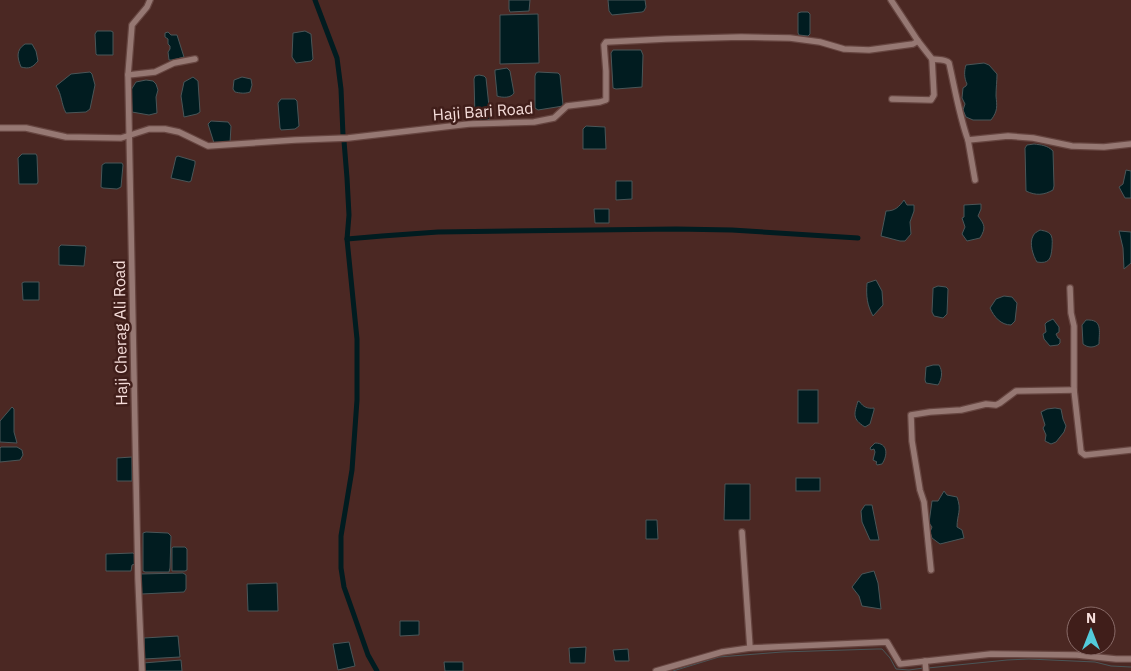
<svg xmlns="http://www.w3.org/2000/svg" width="1131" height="671" font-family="'IBM Plex Sans',sans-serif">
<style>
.water{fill:#011c20;stroke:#4a5658}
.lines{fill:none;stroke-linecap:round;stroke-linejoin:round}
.stream{stroke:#4a5658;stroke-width:1}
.canal{stroke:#011c20;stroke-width:5}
.minor-casing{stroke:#664540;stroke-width:8}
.minor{stroke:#967873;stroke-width:5.5}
.labels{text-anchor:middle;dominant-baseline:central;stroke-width:5;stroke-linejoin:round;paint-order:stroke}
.street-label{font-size:16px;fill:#f5ddda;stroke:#401e1a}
</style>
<rect width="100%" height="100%" fill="#4b2823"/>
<g class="water">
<polygon points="509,0 530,0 529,11 510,12 509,9"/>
<polygon points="608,0 645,0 646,7 644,11 642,12 612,15 609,11"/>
<polygon points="801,12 808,12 810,14 810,34 808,36 799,35 798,33 798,13"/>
<polygon points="538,14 539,63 500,64 500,15"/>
<polygon points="97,31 111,31 113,32 113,55 97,55 96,54 95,34"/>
<polygon points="305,31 311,34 313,59 311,61 296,63 292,57 293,33"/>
<polygon points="168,32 171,35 177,35 184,57 173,60 169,60 168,52 170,49 170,46 168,44 168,39 165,37 165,33"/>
<path d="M25 44H32L36 51 38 61C32 68 29 69 21 67 17 57 16 50 25 44Z"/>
<polygon points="613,50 641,50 643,55 642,87 616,89 613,88 611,53"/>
<path d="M984 63 989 65 997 74C997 81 996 88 996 96 997 106 998 111 991 120H973L966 117 963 110 965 104 962 98 963 88 966 86 967 84C964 78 964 71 966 65Z"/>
<path d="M507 68 510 71 514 93C511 98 503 98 497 96V94L495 73V70Z"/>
<path d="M90 72 92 74 95 85 90 109 86 112 66 113C61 104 62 94 56 86L71 74Z"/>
<polygon points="538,72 558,73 560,75 563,105 563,106 538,110 535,108 535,76 536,73"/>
<polygon points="479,75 484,76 486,78 490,116 490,119 485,121 476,119 475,118 474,79 475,76"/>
<polygon points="193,77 198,81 200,112 197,114 184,117 181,96 184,82"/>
<path d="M242 77 251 79 252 85 250 92C244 94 240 93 235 92L233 89 234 80Z"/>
<polygon points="146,80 153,81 156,84 158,90 156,97 157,113 149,115 132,112 131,90 136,82"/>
<polygon points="281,99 295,99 297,101 299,126 295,129 281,130 280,128 278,103"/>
<polygon points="211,121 228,122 231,126 230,143 214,143 208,124"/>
<polygon points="586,126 605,127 606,149 583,149 583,129"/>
<path d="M1034 144C1041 145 1047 145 1053 151L1054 186 1053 190C1044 195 1036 196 1026 191L1025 148 1027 145Z"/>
<polygon points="22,154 36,154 37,156 38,182 37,184 19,184 18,158"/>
<polygon points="178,156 195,161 195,164 191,181 189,182 171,178 176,157"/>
<polygon points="105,163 122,163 123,165 121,187 117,189 103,188 101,187 102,165"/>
<polygon points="1126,170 1131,171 1131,198 1125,198 1119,187 1123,184"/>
<polygon points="616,181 632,181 632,199 616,200"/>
<path d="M904 200 907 205H914V211L910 222 911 234 905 241H900L881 236 886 211C895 211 899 207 904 200Z"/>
<path d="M981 204V209L978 216C985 225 986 228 980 238L967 241 962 234 965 227 962 218 964 217V205Z"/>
<polygon points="594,209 609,209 609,223 595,223"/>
<path d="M1040 230C1044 231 1048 231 1051 235 1053 239 1052 244 1052 248 1051 259 1049 264 1037 262 1033 256 1029 243 1033 236 1034 233 1037 232 1040 230Z"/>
<polygon points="1119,231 1131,232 1131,263 1124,269 1123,248"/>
<polygon points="61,245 85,246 86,247 84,266 59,265 59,247"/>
<path d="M876 280 882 291 883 305 873 316C867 305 866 296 867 283Z"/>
<polygon points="24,282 39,282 39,300 23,300 22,283"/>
<polygon points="938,286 946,287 948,289 947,314 943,318 934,316 932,312 933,290 933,288"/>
<path d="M1004 296 1012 297 1017 303 1015 321 1011 325C1001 325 994 317 990 308L996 299Z"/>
<polygon points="1053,319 1059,327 1059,332 1056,334 1058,338 1060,339 1060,343 1058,345 1050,346 1044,339 1043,334 1046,332 1045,324 1047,322"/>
<path d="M1086 320C1103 319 1099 331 1099 344 1094 348 1088 348 1083 344L1082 325Z"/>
<path d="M933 365H939C943 371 942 379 938 385L926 383 925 380 926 367Z"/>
<rect x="798" y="390" width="20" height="33"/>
<path d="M858 401 860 402C863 407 868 409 874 408V410L870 424 865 427C852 419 854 414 858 401Z"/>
<polygon points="12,407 14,409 14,432 17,443 0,442 0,421"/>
<polygon points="1055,408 1061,409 1063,419 1066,426 1064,432 1056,442 1051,444 1045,441 1046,435 1043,428 1045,425 1041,412 1047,409"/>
<path d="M875 443C888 443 888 455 882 464L877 465 876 463 877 462 873 460 875 452 874 449 871 450 870 448Z"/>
<polygon points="1,447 17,447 22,450 23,455 20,460 0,462 0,448"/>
<polygon points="132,457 132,481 117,481 117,458"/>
<rect x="796" y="478" width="24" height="13"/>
<polygon points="725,484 750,484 750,520 724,520"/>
<path d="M944 491 947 495 957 497C962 511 957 514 957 527L962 530 964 538 940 544 932 538 930 532 932 527 929 523 932 501H938Z"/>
<polygon points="865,505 872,505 879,540 870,540 862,522 861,511"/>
<polygon points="657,520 658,539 646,539 646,520"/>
<polygon points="146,532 168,533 171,536 170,568 169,572 145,572 143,571 143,533"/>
<polygon points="173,547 185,547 187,549 187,570 185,571 172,571 172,548"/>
<polygon points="133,553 135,555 135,564 132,565 131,571 106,571 106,554"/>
<polygon points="874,571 878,583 881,609 862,606 859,596 852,587 862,574"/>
<polygon points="183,573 186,575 186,589 184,592 141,594 140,574"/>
<polygon points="277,583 278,611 248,611 247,584"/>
<polygon points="400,621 419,621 419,635 400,636"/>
<polygon points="178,636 180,657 144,659 144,638"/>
<polygon points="349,642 355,666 338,670 333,644"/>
<polygon points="586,647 585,663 570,663 569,648"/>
<polygon points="628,649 629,661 615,661 613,650"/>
<polygon points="181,660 182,671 144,671 143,663"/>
<polygon points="463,662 463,671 445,671 444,662"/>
</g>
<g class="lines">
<g class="stream">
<polyline points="928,668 1007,660 1029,659 1095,662 1111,666 1131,667"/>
<polyline points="673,671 719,657 782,652 877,649 882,649 890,658 896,669 909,670 924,668"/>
</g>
<g class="canal">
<polyline points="315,0 337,58 341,89 343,135"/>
<polyline points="344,141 347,178 349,215 347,239 357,339 357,400 352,470 341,536 341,568 344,587 355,618 368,655 377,671"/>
<polyline points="347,239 382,236 438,232 676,229 732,230 858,238"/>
</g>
<g class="minor-casing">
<g id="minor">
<path d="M918 41 932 59C938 60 946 59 949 63 955 89 959 115 968 140L1008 136 1033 138 1072 146 1104 147 1131 144"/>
<polyline points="128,75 155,72 174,63 195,59"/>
<polyline points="892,99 931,100 934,95 932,59"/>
<polyline points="0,128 26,128 66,137 121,138 149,129 165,129 179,132 208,146 295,140 348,138 469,124 534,122 554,118 567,106 600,102 606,100 606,71 604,45 606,42 666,39 741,37 790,38 820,42 844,49 869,50 913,44 918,41 891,0"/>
<polyline points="968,140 975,180"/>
<polyline points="1070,288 1071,313 1074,326 1074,390 1081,452 1085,455 1131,450"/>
<polyline points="742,532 750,648"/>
<polyline points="931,570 924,502 920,490 912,441 911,415 930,412 961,410 986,404 996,405 1000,403 1016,391 1074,390"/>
<polyline points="925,661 926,671"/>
<polyline points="142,671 138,579 128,75 132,25 147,7 150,0"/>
<polyline points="656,671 722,652 750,648 887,642 900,664 991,654 1077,655 1116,659 1131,659"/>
</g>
</g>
<use href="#minor" class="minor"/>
</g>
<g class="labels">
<g class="street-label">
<text transform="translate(483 111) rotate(-4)">Haji Bari Road</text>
<text transform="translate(120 333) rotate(-91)">Haji Cherag Ali Road</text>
</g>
</g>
<g transform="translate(1091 631)"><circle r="24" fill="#401e1a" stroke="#886a67"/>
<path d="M0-4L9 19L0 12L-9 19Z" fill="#53cbdb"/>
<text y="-8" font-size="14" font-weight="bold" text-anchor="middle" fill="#f5ddda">N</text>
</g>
</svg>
